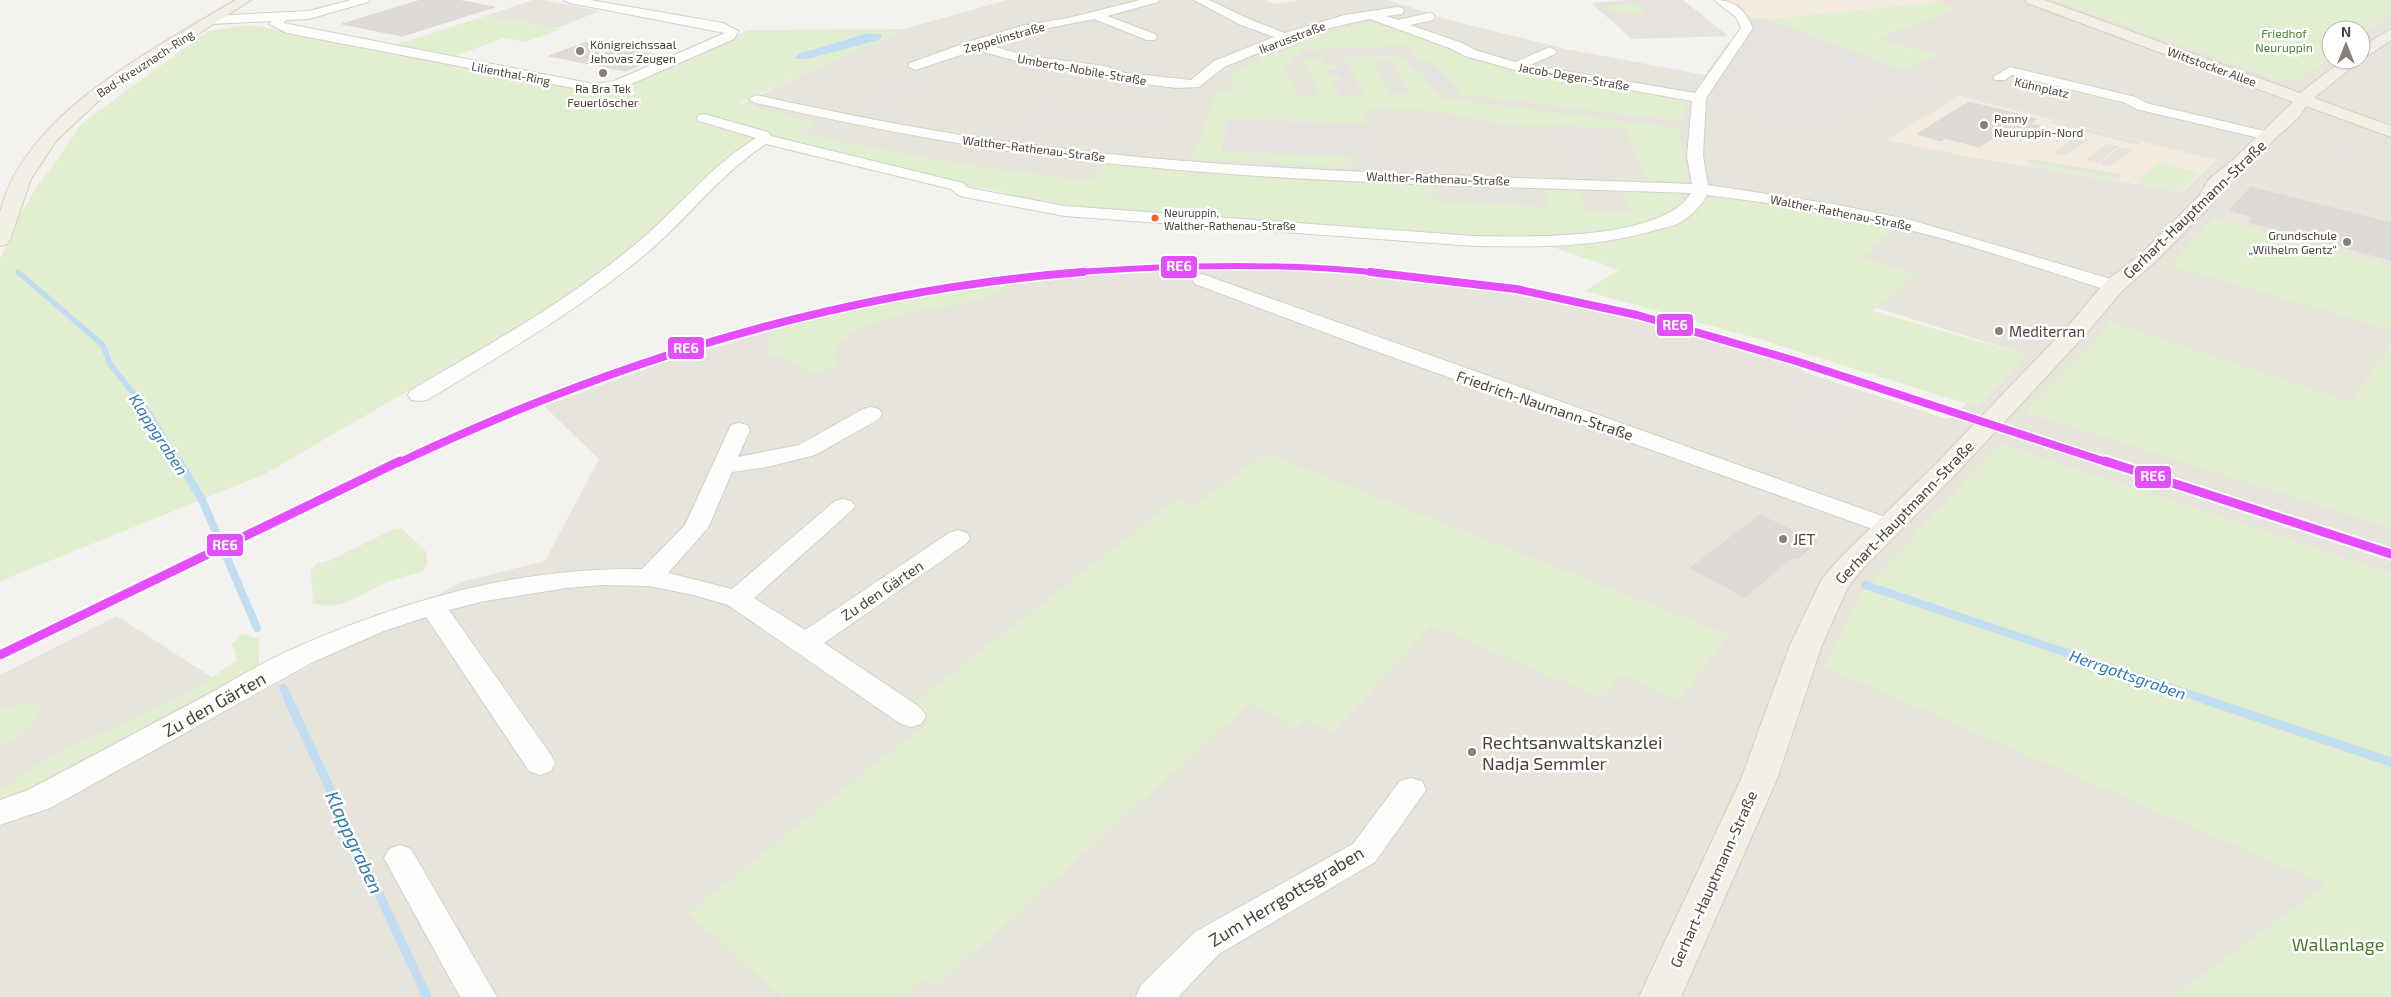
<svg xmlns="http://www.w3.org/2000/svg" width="2391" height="997" font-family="'Exo 2',sans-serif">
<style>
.residential{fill:#e7e4dc}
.commercial{fill:#f3ebdf}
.industrial{fill:#e6e2de}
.education{fill:#eae5da}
.green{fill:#e1eecf;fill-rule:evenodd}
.parking{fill:#e6e3df}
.water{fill:#c0ddf1}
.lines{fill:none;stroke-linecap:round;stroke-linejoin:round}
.stream-far2{stroke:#c0ddf1;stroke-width:5.5}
.stream-far1{stroke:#c0ddf1;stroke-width:8}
.stream{stroke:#c0ddf1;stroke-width:9}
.building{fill:#dedbd6;stroke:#dcd9d4}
.minor-casing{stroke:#d2d0cb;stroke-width:2}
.major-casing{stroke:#d6cebb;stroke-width:2}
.minor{fill:#fdfdfc;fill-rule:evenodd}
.major{fill:#f2efe6;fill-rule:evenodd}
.rail-1-far2-casing{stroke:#fff;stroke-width:9}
.rail-1-far1-casing{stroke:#fff;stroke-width:11}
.rail-1-casing{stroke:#fff;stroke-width:13}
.rail-1-far2{stroke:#e64dff;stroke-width:6}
.rail-1-far1{stroke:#e64dff;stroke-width:8}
.rail-1{stroke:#e64dff;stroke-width:9}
.poi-dot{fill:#868178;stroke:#fff;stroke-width:2}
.bus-dot{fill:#f26522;stroke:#fff;stroke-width:2}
.labels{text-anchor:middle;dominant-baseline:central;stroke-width:5;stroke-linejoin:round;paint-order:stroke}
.far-bus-label{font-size:11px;fill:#4b4439;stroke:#fff;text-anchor:start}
.far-park-label{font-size:12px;fill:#4a7f2a;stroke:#fff}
.far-street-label{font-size:12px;fill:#4b4439;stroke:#fff}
.far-poi-label{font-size:12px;fill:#4b4439;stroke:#fff;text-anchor:start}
.street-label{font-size:15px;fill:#4b4439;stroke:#fff}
.poi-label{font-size:15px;fill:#4b4439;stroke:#fff;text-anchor:start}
.water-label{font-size:16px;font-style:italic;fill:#2e7ab2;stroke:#fff}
.near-street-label{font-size:18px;fill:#4b4439;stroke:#fff}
.near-poi-label{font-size:18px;fill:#4b4439;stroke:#fff;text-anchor:start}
.near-park-label{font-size:18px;fill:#4a7f2a;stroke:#fff}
.near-water-label{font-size:19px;font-style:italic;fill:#2e7ab2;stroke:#fff}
.line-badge{stroke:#fff;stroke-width:2}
.badge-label{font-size:14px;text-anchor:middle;font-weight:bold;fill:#fff}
</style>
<rect width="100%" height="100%" fill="#f4f2ee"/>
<g class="residential">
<polygon points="533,0 543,0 600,11 557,28 485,16"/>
<polygon points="1007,0 1266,0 1273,4 1302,0 1388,0 1453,21 1566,49 1705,75 1724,48 1746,24 1743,17 1762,17 1905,70 1937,55 1876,39 1954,9 1934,0 2056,0 2278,80 2299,80 2324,61 2331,59 2361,60 2361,37 2391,14 2391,997 0,997 0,675 117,616 247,700 461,582 545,561 599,459 544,406 671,360 815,319 989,286 1080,275 1203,270 1287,270 1416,280 1516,295 1633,319 1794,366 1807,373 1947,419 2027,355 1602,222 923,168 712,115 744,103 842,55 908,28"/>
</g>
<g class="commercial">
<polygon points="1723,0 1934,0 1939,2 1767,19 1743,17 1739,9"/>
<polygon points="1959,96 2216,160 2183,192 1965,156 1886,140"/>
</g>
<g class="industrial">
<polygon points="1627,0 1683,0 1728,36 1632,39 1591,3"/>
<polygon points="1767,19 1907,72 1903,74 1947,84 1915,95 1896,90 1814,129 1709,110 1705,106 1707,98 1752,28 1751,22"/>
</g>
<polygon class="education" points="2249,181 2391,217 2391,266 2215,218"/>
<g class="green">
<polygon points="2056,0 2391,0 2391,14 2361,37 2361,30 2331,30 2331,59 2324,61 2299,80 2278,80"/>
<polygon points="1939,2 1955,9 1876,39 1937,55 1905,70 1767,19"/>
<polygon points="1635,3 1647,13 1618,15 1608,6"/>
<polygon points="485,16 562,29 525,42 504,38 455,56 396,45"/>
<path d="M1376 21 1431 42 1454 47 1450 49 1511 67 1588 83 1592 80 1688 99 1691 104H1685L1683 118 1672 120 1455 94 1450 93 1461 91 1419 61 1405 46 1301 51 1303 54 1291 55 1295 62 1284 63 1299 97 1320 96 1302 58 1329 57 1323 59 1334 64 1336 69 1327 70 1330 76H1340L1348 89H1337L1340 96 1363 95 1343 57 1397 56 1421 73 1441 98 1678 128 1688 178 1683 186 1649 184 1625 129 1500 124 1438 111 1366 108 1365 124 1228 119 1222 151 1353 156 1354 168 1192 159 1217 91 1234 92 1239 83 1225 82 1243 66 1314 40 1332 31ZM1389 59 1411 93 1410 94H1391L1370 60Z"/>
<path d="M251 25 588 91 619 89 748 30 911 29 861 48 740 103 818 123 800 133C896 154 993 170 1091 181L1105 161 1431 181 1433 201 1548 207 1543 184 1576 186 1587 211 1630 212 1622 191 1680 193 1685 203 1663 218 1632 227 1554 236 1475 237 1065 206 1002 195V192L930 179 755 136 757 141 630 254 536 316 387 403 263 475 0 581V259L17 219 39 183 51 169 81 124 208 31ZM868 33 881 35V37L879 40 807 59H795L798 54Z"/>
<polygon points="2016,75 2128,103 2120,104 2012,78"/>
<polygon points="2028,162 2120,178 2120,181 2028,166"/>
<polygon points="2160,162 2200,173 2182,191 2138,184 2138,179 2128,175 2140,178"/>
<path d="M1714 195C1775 204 1836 213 1895 229L1860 257 1916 274 1873 311 2027 355 1977 407 1759 339 1585 291 1619 270 1547 245 1636 237 1675 223Z"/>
<polygon points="2215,218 2391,266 2391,330 2169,265"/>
<path d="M1001 284 1007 286C998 295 989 296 976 300 930 313 865 310 833 352L838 366 820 372H805C799 359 781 357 768 355L766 344 775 333 803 322 902 300Z"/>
<polygon points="2111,322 2350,402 2391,345 2391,528 2026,412"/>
<polygon points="2000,443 2391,573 2391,997 2172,997 2326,885 1825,667 1859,595"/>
<polygon points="1265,453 1729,635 1679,700 1619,674 1602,698 1431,625 1333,734 1305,719 1295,728 1250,703 937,986 925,977 904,997 783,997 688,913 933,718 912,704 1176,500 1195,506"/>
<path d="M401 528 425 550 428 563 422 572C410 575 397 578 385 583 360 594 341 612 313 603L311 571 316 564 331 560 394 529Z"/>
<polygon points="242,634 259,639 259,667 50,784 12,796 0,795 0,792 21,775 52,756 189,693 237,660 232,644"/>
<path d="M21 703 40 705C35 731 22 734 0 745V710Z"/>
</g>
<g class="parking">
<polygon points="1405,46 1411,53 1304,57 1300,50"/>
<polygon points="2073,53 2153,71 2148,74 2068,56"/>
<polygon points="1343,58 1364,95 1340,96 1337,89 1348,88 1336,88 1333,81 1343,80 1340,76 1330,76 1327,70 1336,69 1333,64 1325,65 1322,59"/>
<polygon points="1428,60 1462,92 1438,93 1421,73 1406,62"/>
<polygon points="909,77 934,81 873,116 847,111"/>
<polygon points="1042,104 1179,117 1167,130 1056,119 1035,140 1003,136"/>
<polygon points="1228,119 1365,124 1364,157 1221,151"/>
<polygon points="2054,120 2141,142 2137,145 2050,123"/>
<polygon points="1552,126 1580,127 1599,177 1569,176"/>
<polygon points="2078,136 2090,139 2065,156 2054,153"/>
<polygon points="2321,138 2375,150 2380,153 2352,158 2329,151 2334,146 2306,141 2319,140"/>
<polygon points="2107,144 2119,146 2097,163 2085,160"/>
<polygon points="2121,147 2133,150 2111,166 2099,163"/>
<polygon points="2029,159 2120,174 2120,178 2028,162"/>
<polygon points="2341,176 2356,179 2339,199 2325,195"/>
<polygon points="1809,379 1859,395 1835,428 1821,423 1815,431 1779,418"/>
</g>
<polygon class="water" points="868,33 881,34 882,37 879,40 807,59 795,59 798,54"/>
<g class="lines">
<polyline class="stream-far2" points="18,272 103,345 110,364 150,414 179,463"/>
<g class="stream-far1">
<polyline points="179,461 202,500 257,628"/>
<polyline points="1865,585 2207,700"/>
<polyline points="283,688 289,700"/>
</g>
<g class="stream">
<polyline points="288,699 427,997"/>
<polyline points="2203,699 2391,762"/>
</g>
</g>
<g class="building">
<polygon points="421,0 457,0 495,7 402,36 342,24"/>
<polygon points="587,42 662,56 626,71 549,56"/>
<polygon points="1969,102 2037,119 2030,124 2040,126 2021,140 1999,134 1979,147 1945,138 1941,141 1917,134"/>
<polygon points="2251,187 2391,223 2391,260 2249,222 2254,217 2229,210"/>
<polygon points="1760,515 1817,542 1798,559 1793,557 1745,597 1690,568"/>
</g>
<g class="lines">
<g class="minor-casing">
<g id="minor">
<polygon points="351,0 370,0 368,2 309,19 287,20 283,23 594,84 614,81 725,33 570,3 564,0 590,0 723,23 738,31 734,39 622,88 594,92 287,33 269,24 272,21 211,24 205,20 211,16 309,11"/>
<path d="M1140 0H1160L1158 2 1107 16 1155 34 1157 37 1155 40H1147L1094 19 1027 32 988 45 1028 56 1104 66 1125 73 1191 80 1214 61 1274 37 1241 25 1194 0H1209L1249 19 1285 33 1344 15 1398 7 1402 8 1404 11 1402 14 1386 16 1398 20 1429 13 1433 14 1435 17 1433 20 1410 25 1462 43 1475 50 1515 62 1550 47 1556 51 1555 54 1530 65 1695 93 1741 28 1736 17 1714 0C1735 0 1744 9 1753 28L1706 98 1703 156 1708 185 1833 204 1911 220 2121 282 2123 286 2121 290H2107C2040 269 1973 245 1905 229 1840 213 1773 203 1707 195 1701 206 1692 215 1681 222 1673 227 1661 228 1652 231 1594 248 1534 247 1474 246L1065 216 964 197 958 195 951 189 766 144C721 173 689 217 648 252 580 309 503 354 427 400L419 401 411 400 408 395 411 390C489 345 568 301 637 243 678 209 710 166 756 138L699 121 697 118 699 115 704 114 768 132 771 136 963 183 969 188 1065 206 1474 236C1524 237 1663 241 1691 193 1457 185 1220 183 988 148 910 136 833 120 756 103L749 99 756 95C833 112 910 128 988 139 1221 173 1458 175 1692 184L1687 156 1692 101 1511 69 1465 56 1452 49 1370 19 1310 32 1224 67 1199 87 1176 88 1123 81 1101 74 1028 64 976 50 915 70 908 66 910 63 968 42 1021 26 1068 18Z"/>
<polygon points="2010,67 2136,97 2146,103 2273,133 2275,136 2268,140 2136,109 2126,103 2012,75 2005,80 1995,80 1993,77"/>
<polygon points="1202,274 1899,522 1902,527 1899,532 1890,535 1881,532 1356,344 1195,284 1193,280 1195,276"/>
<path d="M871 407 879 409 882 414 879 419 815 455 767 467 732 472 708 528 668 573 732 589 835 501 843 499 851 501 855 506 851 511 754 598 805 630 949 533 958 530 967 533 970 538 967 543 824 643 921 708 926 716 921 724 911 727 901 724 728 605 694 595 649 586 604 585 566 588 480 602 449 610 551 755 555 763 551 771 540 775 529 771 426 617 384 631 313 662 50 808 0 825V800L28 790C87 759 146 727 205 696 234 680 264 661 295 648 405 599 522 567 642 569L685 525 731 425 739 423 747 425 750 430 738 457 799 445 863 409Z"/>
<polygon points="1411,778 1422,781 1426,790 1375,862 1219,954 1178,997 1136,997 1141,985 1195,932 1353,844 1400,781"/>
<polygon points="400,845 411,849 497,997 460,997 384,858 389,849"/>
</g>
</g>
<g class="major-casing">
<g id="major">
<path d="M235 0H251L108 92 56 141 31 179 10 240 7 244 0 246C0 235 0 222 0 212 25 112 154 50 235 0Z"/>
<polygon points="2025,0 2045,0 2300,93 2343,60 2361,60 2314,98 2391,126 2391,137 2306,106 2300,116 2223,186 2213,203 2155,262 2122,291 2085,335 1955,475 1858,574 1847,589 1822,645 1777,779 1681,997 1639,997 1741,779 1790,645 1822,579 1838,560 1937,463 2069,325 2106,281 2141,254 2199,196 2209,179 2233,160 2293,102 2027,3"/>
<polygon points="2391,29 2391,40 2366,57 2361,58 2361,47"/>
</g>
</g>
<use href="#minor" class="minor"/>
<use href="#major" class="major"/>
<g class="rail-1-far2-casing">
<path id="rail-1-far2" d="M1066 273C1171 265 1277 262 1381 273"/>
</g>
<g class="rail-1-far1-casing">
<g id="rail-1-far1">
<polyline points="1370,272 1516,289 1637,315 1796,361 2109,463"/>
<path d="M398 463C615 360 843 290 1083 272"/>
</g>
</g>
<g class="rail-1-casing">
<g id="rail-1">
<polyline points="2105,461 2391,554"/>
<polyline points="0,655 400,461"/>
</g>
</g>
<use href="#rail-1-far2" class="rail-1-far2"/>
<use href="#rail-1-far1" class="rail-1-far1"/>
<use href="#rail-1" class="rail-1"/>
</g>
<g class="poi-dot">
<circle cx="580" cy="51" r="5"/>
<circle cx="603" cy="73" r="5"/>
<circle cx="1984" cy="125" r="5"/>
<circle cx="2347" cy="242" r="5"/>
<circle cx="1999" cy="331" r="5"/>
<circle cx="1783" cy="539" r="5"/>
<circle cx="1472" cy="752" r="5"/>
</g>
<circle class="bus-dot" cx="1155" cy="218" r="4.5"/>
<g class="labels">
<g class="far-bus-label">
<text x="1164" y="212">Neuruppin,<tspan x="1164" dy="13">Walther-Rathenau-Straße</tspan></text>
</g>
<g class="far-park-label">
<text x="2284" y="33">Friedhof<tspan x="2284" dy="14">Neuruppin</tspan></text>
</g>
<g class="far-street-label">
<text transform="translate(1004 37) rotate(-16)">Zeppelinstraße</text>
<text transform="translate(1292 37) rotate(-21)">Ikarusstraße</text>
<text transform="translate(145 63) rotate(-33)">Bad-Kreuznach-Ring</text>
<text transform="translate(2212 66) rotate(20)">Wittstocker Allee</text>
<text transform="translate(1082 69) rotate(10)">Umberto-Nobile-Straße</text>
<text transform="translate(511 73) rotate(11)">Lilienthal-Ring</text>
<text transform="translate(1574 76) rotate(10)">Jacob-Degen-Straße</text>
<text transform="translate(2042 87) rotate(13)">Kühnplatz</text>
<text transform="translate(1034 148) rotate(7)">Walther-Rathenau-Straße</text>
<text transform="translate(1438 178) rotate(2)">Walther-Rathenau-Straße</text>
<text transform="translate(1841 212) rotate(11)">Walther-Rathenau-Straße</text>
</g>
<g class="far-poi-label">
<text x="590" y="44">Königreichssaal<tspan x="590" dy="14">Jehovas Zeugen</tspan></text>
<text x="603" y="88" text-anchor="middle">Ra Bra Tek<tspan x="603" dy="14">Feuerlöscher</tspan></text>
<text x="1994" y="118">Penny<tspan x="1994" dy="14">Neuruppin-Nord</tspan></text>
<text x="2337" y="235" text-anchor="end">Grundschule<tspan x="2337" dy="14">„Wilhelm Gentz“</tspan></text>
</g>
<g class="street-label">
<text transform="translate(2194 209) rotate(-44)">Gerhart-Hauptmann-Straße</text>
<text transform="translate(1545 405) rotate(19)">Friedrich-Naumann-Straße</text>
<text transform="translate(1904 512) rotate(-46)">Gerhart-Hauptmann-Straße</text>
<text transform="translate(882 590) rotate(-34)">Zu den Gärten</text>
<text transform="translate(1713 879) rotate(-66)">Gerhart-Hauptmann-Straße</text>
</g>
<g class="poi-label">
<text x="2009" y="331">Mediterran</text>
<text x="1793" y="539">JET</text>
</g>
<g class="water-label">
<text transform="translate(159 434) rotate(57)">Klappgraben</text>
<text transform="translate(2128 674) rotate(19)">Herrgottsgraben</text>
</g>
<g class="near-street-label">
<text transform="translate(214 704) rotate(-29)">Zu den Gärten</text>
<text transform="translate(1286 896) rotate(-31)">Zum Herrgottsgraben</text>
</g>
<g class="near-poi-label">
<text x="1482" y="742">Rechtsanwaltskanzlei<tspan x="1482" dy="21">Nadja Semmler</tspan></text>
</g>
<g class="near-park-label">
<text x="2338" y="944">Wallanlage</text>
</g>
<g class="near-water-label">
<text transform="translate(355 842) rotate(65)">Klappgraben</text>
</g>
</g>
<g class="line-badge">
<rect x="1160" y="255" width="38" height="24" rx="5" fill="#e64dff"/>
<rect x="1656" y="313" width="38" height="24" rx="5" fill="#e64dff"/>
<rect x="667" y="336" width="38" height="24" rx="5" fill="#e64dff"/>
<rect x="2134" y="465" width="38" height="24" rx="5" fill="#e64dff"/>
<rect x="206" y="533" width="38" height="24" rx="5" fill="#e64dff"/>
</g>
<g class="badge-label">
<text x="1179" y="271">RE6</text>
<text x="1675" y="330">RE6</text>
<text x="686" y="353">RE6</text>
<text x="2153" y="481">RE6</text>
<text x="225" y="550">RE6</text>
</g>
<g transform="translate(2346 45)"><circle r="24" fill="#ffffff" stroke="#b7b4b0"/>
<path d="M0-4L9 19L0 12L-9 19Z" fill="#868178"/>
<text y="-8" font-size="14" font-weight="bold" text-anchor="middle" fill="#4b4439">N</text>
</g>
</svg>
